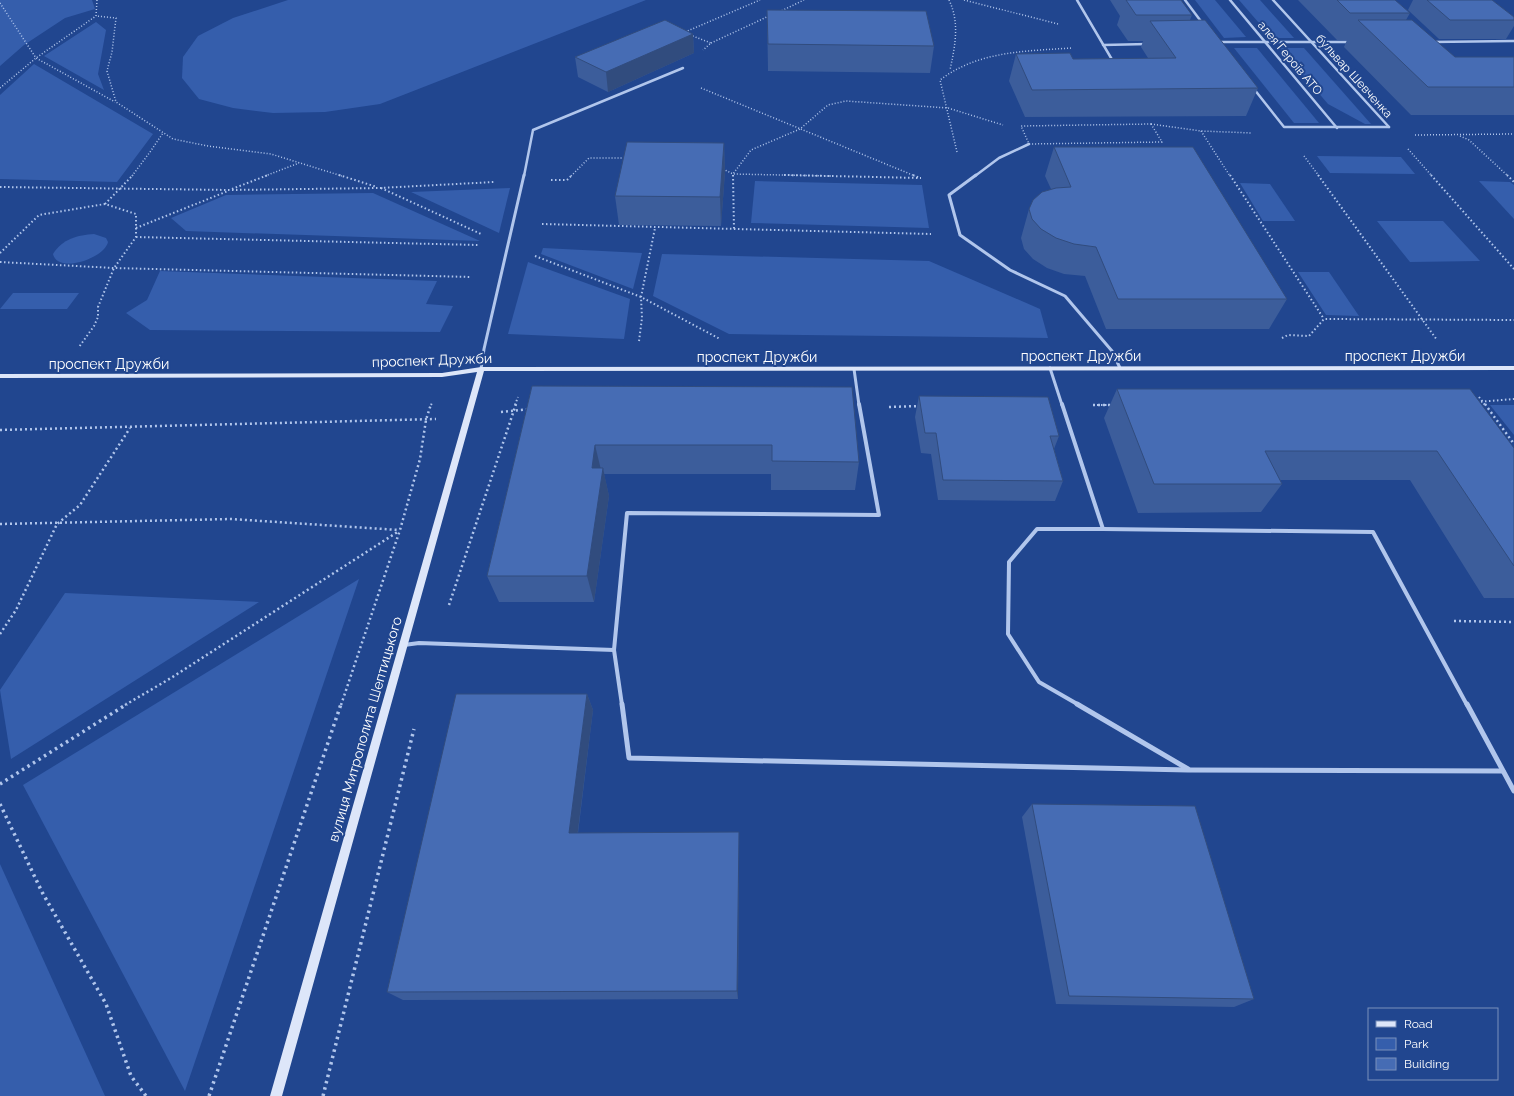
<svg xmlns="http://www.w3.org/2000/svg" width="1514" height="1096" font-family="Raleway,sans-serif">
<style>
.green{fill:#355eac}
.lines{fill:none;stroke-linecap:round;stroke-linejoin:round}
.path-far3{stroke:#b1c6ec;stroke-width:1.5;stroke-dasharray:1 2;stroke-linecap:butt}
.path-far2{stroke:#b1c6ec;stroke-width:2;stroke-dasharray:1.5 2.5;stroke-linecap:butt}
.path-far1{stroke:#b1c6ec;stroke-width:2.5;stroke-dasharray:2 3;stroke-linecap:butt}
.path{stroke:#b1c6ec;stroke-width:3.5;stroke-dasharray:2.5 4;stroke-linecap:butt}
.street-far3{stroke:#b1c6ec;stroke-width:2.5}
.street-far2{stroke:#b1c6ec;stroke-width:3}
.street-far1{stroke:#b1c6ec;stroke-width:4}
.street{stroke:#b1c6ec;stroke-width:5}
.secondary{fill:#dde6f9;fill-rule:evenodd}
.wall{fill:#3c5d9b}
.shaded-wall{fill:#314c7e}
.building{fill:#466cb4;stroke:#314c7e}
.labels{text-anchor:middle;dominant-baseline:central;stroke-width:4;stroke-linejoin:round;paint-order:stroke}
.far-street-label{font-size:12px;fill:#fff;stroke:#21468f}
.street-label{font-size:14px;fill:#fff;stroke:#21468f}
</style>
<rect width="100%" height="100%" fill="#21468f"/>
<g class="green">
<polygon points="0,0 92,0 95,9 65,18 24,45 0,66"/>
<polygon points="288,0 646,0 380,104 325,112 273,113 233,108 199,99 182,78 183,57 198,36 233,18"/>
<polygon points="1195,0 1215,0 1246,37 1224,38"/>
<polygon points="1239,0 1260,0 1294,38 1272,38"/>
<polygon points="96,22 106,30 98,74 104,90 44,56"/>
<polygon points="1234,48 1257,48 1319,123 1294,123"/>
<polygon points="1280,48 1304,48 1371,124 1365,124 1328,104"/>
<polygon points="34,64 153,134 117,182 0,179 0,95"/>
<polygon points="1317,156 1401,157 1415,174 1330,173"/>
<polygon points="755,181 922,185 929,228 751,223"/>
<polygon points="1479,181 1510,182 1514,185 1514,219"/>
<polygon points="1240,183 1270,184 1295,221 1263,221"/>
<polygon points="510,188 499,233 411,192"/>
<polygon points="373,193 480,241 186,231 171,218 226,195"/>
<polygon points="1377,221 1443,221 1480,261 1410,262"/>
<path d="M94 234 106 238 108 242C104 259 57 274 53 254 62 239 78 235 94 234Z"/>
<polygon points="543,248 642,253 633,289 541,254"/>
<polygon points="662,254 929,261 1040,309 1048,338 729,334 653,296"/>
<polygon points="528,262 630,299 624,339 508,334"/>
<polygon points="160,271 437,281 426,304 453,306 440,332 150,330 126,313 147,300"/>
<polygon points="1298,272 1329,272 1359,316 1326,315"/>
<polygon points="13,293 79,293 67,309 0,309"/>
<polygon points="1490,405 1514,405 1514,435"/>
<polygon points="359,579 185,1091 23,785"/>
<polygon points="65,593 259,602 11,759 0,690"/>
<polygon points="0,864 105,1096 0,1096"/>
</g>
<g class="lines">
<g class="path-far3">
<polyline points="97,0 96,16 116,18 112,52 107,71 116,102 173,139 208,146 271,154 342,176"/>
<path d="M949 0C960 23 955 46 950 70"/>
<polyline points="964,0 1058,24"/>
<polyline points="0,3 36,58 115,102"/>
<polyline points="779,12 804,0"/>
<polyline points="685,32 760,0"/>
<polyline points="690,35 711,43 703,50"/>
<polyline points="711,43 769,16"/>
<polyline points="0,88 36,58 96,16"/>
<polyline points="701,88 915,176"/>
<polyline points="1151,124 1201,131 1252,133"/>
<polygon points="1151,124 1162,142 1029,144 1021,126"/>
<polyline points="1201,131 1230,176"/>
<polyline points="1415,135 1514,134"/>
<polyline points="1460,136 1469,140 1508,176"/>
<polyline points="1408,149 1432,176"/>
<path d="M957 152 940 80C978 51 1026 51 1072 48"/>
<polyline points="1304,156 1319,176"/>
<polyline points="723,169 733,174 831,176"/>
<polyline points="132,176 150,152 163,133"/>
<polyline points="265,176 299,163"/>
<polyline points="571,176 589,158 625,158"/>
<polyline points="733,176 733,174 751,150 800,129 828,105 846,101 948,108 1003,125"/>
</g>
<g class="path-far2">
<polyline points="339,175 377,187"/>
<polyline points="733,175 734,229"/>
<polyline points="784,175 921,178"/>
<polyline points="913,175 920,178"/>
<polyline points="1230,175 1324,319"/>
<polyline points="1318,175 1437,340"/>
<polyline points="1431,175 1514,269"/>
<polyline points="1507,175 1514,182"/>
<polyline points="551,180 567,180 572,175"/>
<polyline points="0,187 230,190 380,188 494,182"/>
<polyline points="381,188 481,234"/>
<polyline points="232,189 268,175"/>
<polyline points="105,204 133,175"/>
<polyline points="542,224 931,234"/>
<polyline points="136,228 228,191"/>
<polyline points="136,237 478,245"/>
<polyline points="0,253 39,215 105,204 136,214 136,237 114,268 98,307 98,317 94,326 79,347"/>
<polyline points="535,256 641,297 720,339"/>
<polyline points="0,262 114,268 471,277"/>
<polyline points="1282,338 1288,335 1309,336 1324,319 1514,320"/>
<polyline points="639,341 642,318 641,297 655,228"/>
<polyline points="1479,397 1485,405"/>
<polyline points="1477,402 1514,399"/>
<polyline points="431,405 432,403"/>
<polyline points="515,405 518,397"/>
<polyline points="1093,405 1114,405"/>
</g>
<g class="path-far1">
<polyline points="1485,404 1514,444"/>
<polyline points="1093,405 1114,405"/>
<polyline points="889,407 920,406"/>
<polyline points="501,412 530,409"/>
<polyline points="0,430 436,419"/>
<polyline points="0,524 231,519 399,530"/>
<polyline points="449,605 516,404"/>
<polyline points="1454,621 1514,622"/>
<polyline points="0,634 16,610 57,524 80,505 130,428"/>
<polyline points="125,705 171,678 399,531"/>
<polyline points="341,705 400,530 420,459 426,420 431,404"/>
</g>
<g class="path">
<polyline points="0,784 127,704"/>
<polyline points="0,804 42,892 106,1004 131,1076 146,1096"/>
<polyline points="209,1096 341,704"/>
<polyline points="323,1096 414,729"/>
</g>
<g class="street-far3">
<polyline points="1077,0 1114,63"/>
<polyline points="1185,0 1203,24"/>
<polyline points="1230,0 1337,128"/>
<polyline points="1273,0 1389,127"/>
<polyline points="1218,42 1350,42"/>
<polyline points="1432,42 1514,41"/>
<polyline points="1103,45 1148,44"/>
<polyline points="1254,89 1284,127 1389,127"/>
<polyline points="524,176 533,130 683,68"/>
<polyline points="975,176 999,158 1029,144"/>
</g>
<g class="street-far2">
<polyline points="976,175 949,195 960,235 1010,270 1065,296 1112,351 1120,368"/>
<polyline points="1050,368 1062,405"/>
<polyline points="481,369 484,349 524,175"/>
<polyline points="854,369 859,405"/>
</g>
<g class="street-far1">
<polyline points="1062,404 1103,529 1037,529 1009,562 1008,634 1039,682 1079,705"/>
<polyline points="1103,529 1373,532 1467,705"/>
<polyline points="404,645 419,643 614,650 627,513 879,515 859,404"/>
<polyline points="614,650 622,705"/>
</g>
<g class="street">
<polyline points="622,704 629,758 1188,770 1503,771"/>
<polyline points="1077,704 1188,769"/>
<polyline points="1467,704 1514,791"/>
</g>
<polygon class="secondary" points="1514,366 1514,370 484,371 282,1096 270,1096 477,372 442,377 0,378 0,374 442,373 481,367"/>
</g>
<g class="wall">
<polygon points="1110,0 1181,0 1192,15 1190,20 1258,88 1246,116 1025,117 1009,81 1016,54 1073,59 1148,58 1141,47 1143,41 1128,41 1117,25 1120,16"/>
<polygon points="1298,0 1395,0 1410,13 1406,20 1455,57 1514,57 1514,115 1411,115 1344,47 1347,40 1337,40"/>
<polygon points="1413,0 1492,0 1514,17 1514,26 1506,39 1439,39 1408,10"/>
<polygon points="767,10 934,46 930,73 768,71"/>
<polygon points="693,34 694,53 608,92 578,77 575,57"/>
<polygon points="724,143 725,172 721,226 619,225 615,196"/>
<polygon points="1054,147 1287,299 1269,329 1106,329 1085,276 1064,274 1047,268 1033,259 1024,249 1021,238 1029,209 1051,189 1045,176"/>
<polygon points="532,386 859,462 855,490 771,490 771,474 604,474 609,496 594,602 499,602 487,576"/>
<polygon points="1117,389 1514,448 1514,598 1484,598 1410,480 1280,480 1282,484 1261,512 1138,513 1104,418"/>
<polygon points="919,396 1059,436 1054,449 1063,481 1055,501 938,500 931,454 921,453 915,417"/>
<polygon points="587,694 593,710 578,833 739,832 739,846 738,999 403,1000 387,992"/>
<polygon points="1032,804 1254,999 1234,1007 1056,1004 1022,817"/>
</g>
<g class="shaded-wall">
<polygon points="693,34 694,53 608,92 606,72"/>
<polygon points="724,143 725,172 721,226 720,197"/>
<polygon points="595,445 602,474 592,468"/>
<polygon points="603,468 609,496 594,602 587,576"/>
<polygon points="587,694 593,710 576,846 569,833"/>
<polygon points="739,832 739,846 738,999 737,991"/>
</g>
<g class="building">
<polygon points="1126,0 1181,0 1192,15 1136,15"/>
<polygon points="1337,0 1395,0 1410,13 1350,13"/>
<polygon points="1427,0 1492,0 1514,17 1514,20 1450,20"/>
<polygon points="767,10 926,11 934,46 768,44"/>
<polygon points="665,20 693,34 606,72 575,57"/>
<polygon points="1205,20 1258,88 1032,90 1016,54 1070,53 1073,59 1176,58 1150,21"/>
<polygon points="1358,20 1412,20 1455,57 1514,57 1514,87 1428,87"/>
<polygon points="627,142 724,143 720,197 615,196"/>
<polygon points="1054,147 1193,147 1287,299 1118,299 1096,247 1074,244 1056,238 1041,229 1032,219 1029,209 1033,200 1042,192 1056,188 1071,187"/>
<polygon points="532,386 852,387 859,462 772,461 772,445 595,445 592,468 603,468 587,576 487,576"/>
<polygon points="1117,389 1470,389 1514,448 1514,566 1437,451 1265,451 1282,484 1154,484"/>
<polygon points="919,396 1048,397 1059,436 1050,436 1063,481 943,480 936,433 925,433"/>
<polygon points="456,694 587,694 569,833 739,832 737,991 387,992"/>
<polygon points="1032,804 1195,806 1254,999 1069,996"/>
</g>
<g class="labels">
<g class="far-street-label">
<text transform="translate(1290 58) rotate(50)">алея Героїв АТО</text>
<text transform="translate(1354 76) rotate(48)">бульвар Шевченка</text>
</g>
<g class="street-label">
<text x="1081" y="356">проспект Дружби</text>
<text x="1405" y="356">проспект Дружби</text>
<text x="757" y="357">проспект Дружби</text>
<text transform="translate(432 360) rotate(-2)">проспект Дружби</text>
<text x="109" y="364">проспект Дружби</text>
<text transform="translate(365 729) rotate(-74)">вулиця Митрополита Шептицького</text>
</g>
</g>
<rect x="1368" y="1008" width="130" height="72" fill="#21468f" stroke="#7a90bc"/>
<rect x="1376" y="1021" width="20" height="6" fill="#dde6f9" stroke="#7a90bc"/>
<text x="1404" y="1028" font-size="12" fill="#ffffff">Road</text>
<rect x="1376" y="1038" width="20" height="12" fill="#355eac" stroke="#7a90bc"/>
<text x="1404" y="1048" font-size="12" fill="#ffffff">Park</text>
<rect x="1376" y="1058" width="20" height="12" fill="#466cb4" stroke="#7a90bc"/>
<text x="1404" y="1068" font-size="12" fill="#ffffff">Building</text>
</svg>
